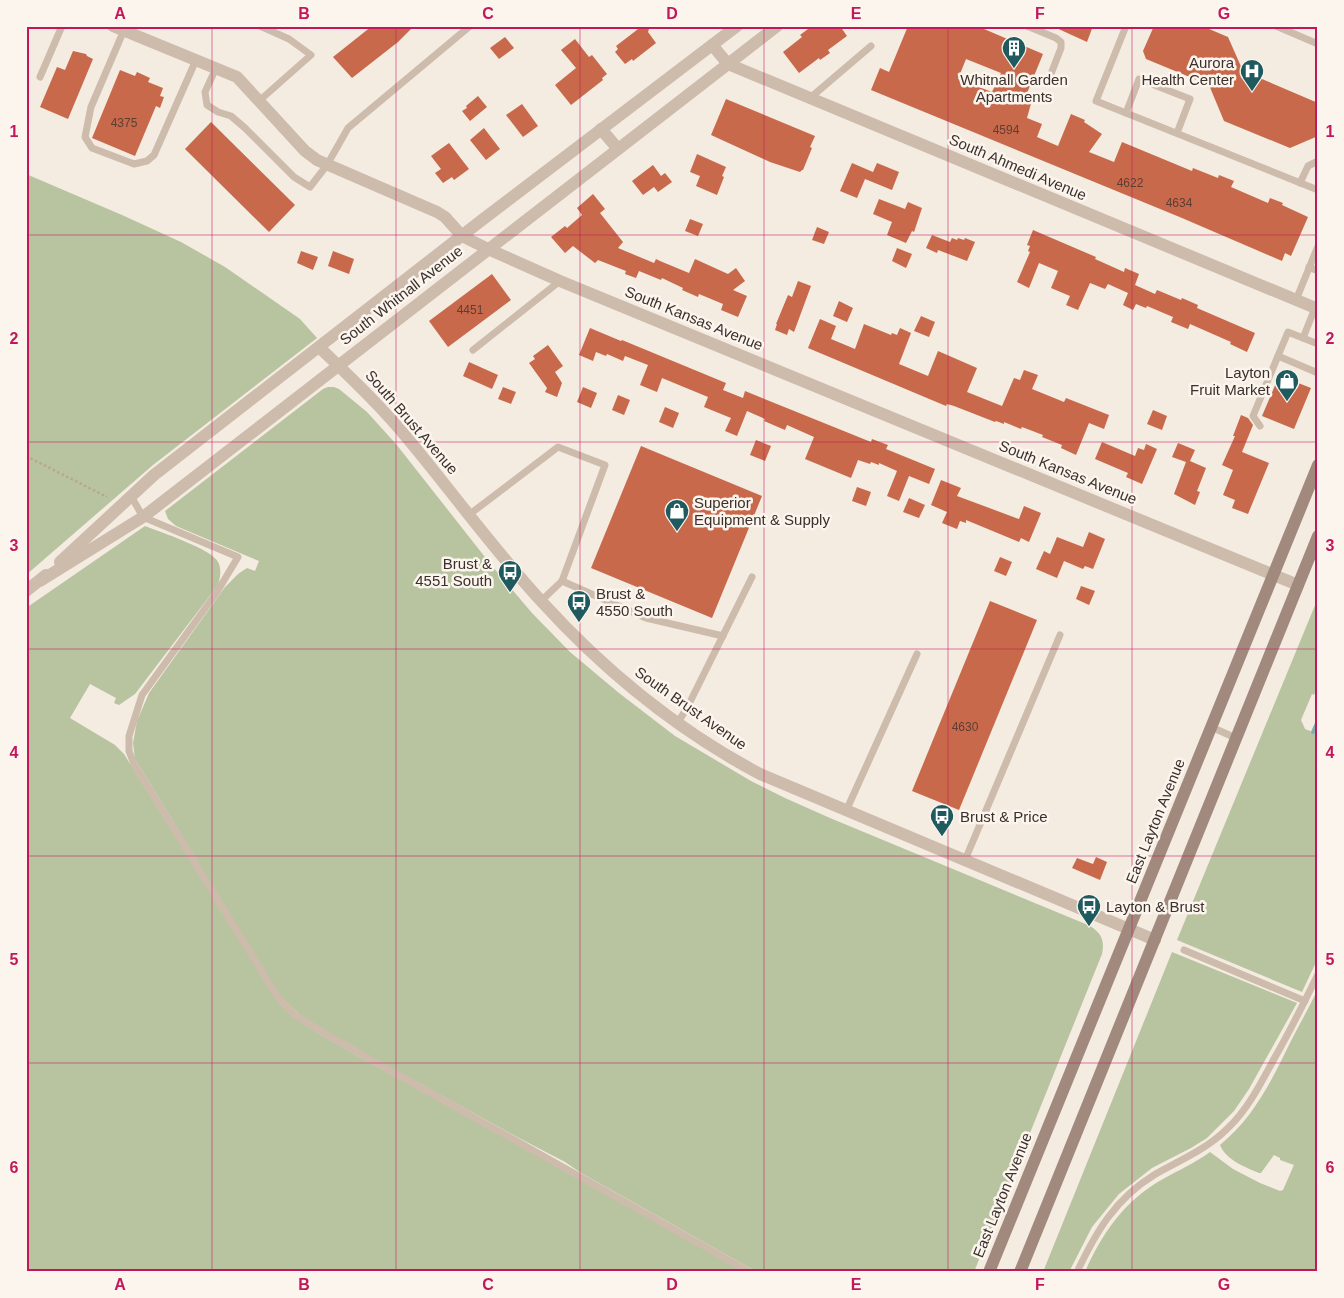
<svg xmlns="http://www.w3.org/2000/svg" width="1344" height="1298" font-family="Arial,sans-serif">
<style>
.green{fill:#b8c4a0}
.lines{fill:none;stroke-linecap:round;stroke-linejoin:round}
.stream{stroke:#7fb0b2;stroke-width:4}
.building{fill:#c8694b;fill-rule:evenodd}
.path{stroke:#b9a596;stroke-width:2.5;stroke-dasharray:2.5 2.5;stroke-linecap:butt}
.service{stroke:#cdbbac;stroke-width:7}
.minor{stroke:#cdbbac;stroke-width:12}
.tertiary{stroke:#cdbbac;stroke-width:12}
.secondary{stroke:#a18a7d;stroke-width:12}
.grid{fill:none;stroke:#c2185b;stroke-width:1;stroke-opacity:0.55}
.labels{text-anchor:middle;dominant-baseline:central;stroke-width:5;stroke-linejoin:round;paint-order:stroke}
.number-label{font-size:12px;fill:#5e3e33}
.poi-label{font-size:15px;fill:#3b302b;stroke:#fbf5ee;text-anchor:start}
.street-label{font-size:15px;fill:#3b302b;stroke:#fbf5ee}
.neatline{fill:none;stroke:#c2185b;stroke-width:2}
.grid-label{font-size:16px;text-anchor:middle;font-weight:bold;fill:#c2185b}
</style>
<rect width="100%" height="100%" fill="#f4ebe1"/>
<g class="green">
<polygon points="26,174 122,215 181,242 225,267 300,319 317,338 153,465 26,575"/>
<path d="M328 387H334L339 389 367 412 396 444 492 566 532 613 570 652 619 693 675 736 751 781 785 798 830 818 1088 925C1101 932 1105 940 1102 954L974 1272H757L581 1173 565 1162 517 1137 334 1036 299 1014 278 993 135 759 133 743 137 721 149 693 225 587 238 574 247 568 255 571 259 561 176 526 168 519 165 511 323 389Z"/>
<path d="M145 526C160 532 212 549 218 562 222 569 220 578 218 585L135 694 119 705 114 703 116 698 90 684 70 718 115 745 124 754 278 1002C303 1028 336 1043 367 1061L746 1272H26V608Z"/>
<polygon points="1318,598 1318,685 1314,695 1312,694 1301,720 1305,729 1318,734 1318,958 1302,992 1177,940"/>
<polygon points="1172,952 1297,1003 1249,1089 1234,1111 1207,1138 1191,1148 1152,1168 1119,1194 1092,1227 1069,1272 1043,1272"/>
<path d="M1318 989V1272H1085C1102 1233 1125 1200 1163 1179 1179 1170 1195 1163 1210 1152L1233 1169 1260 1183 1280 1191 1283 1190 1294 1165 1280 1160V1158L1274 1155 1261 1173H1259C1245 1167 1226 1160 1220 1145 1251 1120 1269 1086 1286 1051 1296 1030 1308 1010 1318 989Z"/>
</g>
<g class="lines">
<polyline class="stream" points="1313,732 1318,721"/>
</g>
<g class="building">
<polygon points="372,26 414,26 398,42 352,78 333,57"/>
<polygon points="642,26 650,26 648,32 656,43 633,61 632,59 625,64 615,52 618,49 616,46"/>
<polygon points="812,26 840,26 847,36 828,50 830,53 820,60 819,58 799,73 783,52 802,37 800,35"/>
<path d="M908 26H977L1043 54 1025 98 1032 100 1027 118 1042 124 1037 137 1058 146 1071 114 1085 120 1084 122 1102 134 1089 152 1114 162 1122 142 1192 171 1193 168 1218 178 1219 175 1234 181 1231 187 1268 203 1270 198 1283 203 1282 205 1308 217 1291 256 1285 253 1282 261 1182 218 871 90 880 68 889 72ZM966 59 1001 73 992 92 958 79Z"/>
<polygon points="1052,26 1093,26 1087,42"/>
<polygon points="1154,26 1202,26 1228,37 1243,71 1318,103 1318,136 1290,148 1224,121 1209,85 1146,59 1143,51"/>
<polygon points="505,37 514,48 499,59 490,48"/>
<polygon points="575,39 589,57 592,55 607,74 602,78 603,80 571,105 555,85 576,68 561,50"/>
<polygon points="73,51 86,54 87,56 93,59 68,119 40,107 57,67 65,70"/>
<polygon points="120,70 135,76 137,72 150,78 148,82 163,88 160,96 164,97 160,108 156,106 135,156 92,138"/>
<polygon points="478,96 487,107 470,121 462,111 467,108 466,106"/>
<polygon points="726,99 815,136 810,147 812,148 803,170 802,170 800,172 770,162 711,135"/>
<polygon points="522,104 538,126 523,137 506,115"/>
<polygon points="211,122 295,205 269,232 185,149"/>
<polygon points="484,128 500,149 486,160 470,140"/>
<polygon points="449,143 469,169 454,180 452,177 443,183 435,173 441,169 431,156"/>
<polygon points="697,154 726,167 722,176 724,177 717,195 696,186 700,176 690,172"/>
<polygon points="852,163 873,172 877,163 899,172 892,190 865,179 857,198 840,191"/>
<polygon points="653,165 661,176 665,173 672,182 658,192 654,187 643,195 632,181"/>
<polygon points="593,194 605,209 600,213 623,242 618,248 654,263 656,259 660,261 689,273 695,259 728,274 736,268 745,281 733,290 747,296 738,317 721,310 723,304 699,294 698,297 682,290 683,288 662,278 661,280 639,271 636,278 625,274 626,271 598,260 595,263 573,246 565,253 551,237 565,226 567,228 582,215 577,208"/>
<polygon points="879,199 905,209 908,202 922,208 914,232 912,231 906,243 887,235 892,222 873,214"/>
<polygon points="690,219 703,224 698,236 685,231"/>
<polygon points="817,227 829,232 824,244 812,240"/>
<polygon points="1033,230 1096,257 1095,259 1124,272 1125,268 1139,274 1135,285 1155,294 1157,290 1181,300 1182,298 1198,305 1197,308 1255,333 1247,352 1230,344 1231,342 1190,324 1188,329 1171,322 1173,317 1147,306 1146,308 1136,304 1133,310 1123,305 1128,293 1108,284 1105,289 1090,283 1078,310 1066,305 1070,296 1051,288 1058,271 1039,263 1029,288 1017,282 1030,252 1028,251 1030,246 1027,245"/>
<polygon points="932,235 950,242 952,238 957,240 958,238 964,240 965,238 975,242 967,261 938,250 937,253 926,248"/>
<polygon points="897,248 912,254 906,268 892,261"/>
<polygon points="301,251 318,257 313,270 297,263"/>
<polygon points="333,251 354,259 349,274 328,266"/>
<polygon points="492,274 511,300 448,347 429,321"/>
<polygon points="798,281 811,286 794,332 789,329 787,335 775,330 777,324 776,324 788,295 792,297"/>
<polygon points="839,301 853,308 847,322 833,316"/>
<polygon points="921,316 935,322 929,337 914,331"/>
<polygon points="820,319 836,326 831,339 855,349 864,324 891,335 892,333 897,335 900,328 911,333 899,364 928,376 938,351 977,368 967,392 1002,406 1014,378 1020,380 1024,370 1038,375 1032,389 1064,402 1066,398 1109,415 1104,429 1089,423 1076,455 1061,448 1062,445 1042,437 1043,435 1022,427 1021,429 1004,422 1004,424 996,421 995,422 954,406 947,404 946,406 808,348"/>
<polygon points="590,328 621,341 622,340 726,383 723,390 743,398 745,391 871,442 872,439 888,445 886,449 935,469 929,484 909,476 899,501 887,496 897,471 879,463 879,465 871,462 870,464 858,460 851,478 805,459 814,437 787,425 785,430 764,421 765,419 747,411 737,436 725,431 731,418 704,407 708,397 662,378 657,392 640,385 648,365 625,356 623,361 607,354 606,356 596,352 593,361 579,355"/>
<polygon points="548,345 563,366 555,372 562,383 557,397 545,392 547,388 529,363 535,359 533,356"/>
<polygon points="469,362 498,375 492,389 463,376"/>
<polygon points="1288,379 1311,388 1294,429 1262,416 1276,383 1285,387"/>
<polygon points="503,387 516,392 511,404 498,399"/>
<polygon points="583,387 597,393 591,408 577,402"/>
<polygon points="618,395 630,400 624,415 612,410"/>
<polygon points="665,407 679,413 673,428 659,422"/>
<polygon points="1153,410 1167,416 1162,430 1147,424"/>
<polygon points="1241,415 1248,418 1253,425 1242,452 1269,463 1248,514 1232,508 1235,500 1223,495 1233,470 1222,465 1235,436 1233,436"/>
<polygon points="756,440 771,446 765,461 750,455"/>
<polygon points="1102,442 1135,456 1138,448 1144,450 1146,444 1157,449 1142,484 1126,477 1128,473 1095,459"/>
<polygon points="1178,443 1195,450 1190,461 1206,468 1197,491 1200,492 1195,505 1174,494 1186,462 1172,457"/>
<polygon points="641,446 762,496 712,618 591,568"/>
<polygon points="941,480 961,488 957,496 1019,519 1024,506 1041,513 1029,542 1021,538 1019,542 966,520 966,523 960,521 957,529 942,523 947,512 931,505"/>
<polygon points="857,487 871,492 866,506 852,501"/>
<polygon points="909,498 925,505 919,518 903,512"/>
<polygon points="1089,532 1105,539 1093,569 1085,566 1083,569 1064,561 1057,578 1036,569 1044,551 1050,554 1057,537 1083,547"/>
<polygon points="1000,557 1012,562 1006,576 994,571"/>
<polygon points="1081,586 1095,591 1089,605 1076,599"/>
<polygon points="990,601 1037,620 959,810 912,791"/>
<polygon points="1096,857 1107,862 1100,880 1072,868 1077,858 1093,864"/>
</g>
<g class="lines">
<polyline class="path" points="26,456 107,497"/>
<g class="service">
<polyline points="1027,26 1056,38 1061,42 1061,48 1049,79"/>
<polyline points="1126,26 1096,101 1318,190"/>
<polyline points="1276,26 1318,44"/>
<polyline points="124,30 91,107 85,137 92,148 134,164 147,161 154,155 196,60"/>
<polyline points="216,68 205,92 207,105 218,112 231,116 245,128 294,177 310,187 327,165 348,128 470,26"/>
<polyline points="40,77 62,26"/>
<polyline points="810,98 871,46"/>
<polyline points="259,101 311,55 289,39 260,26"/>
<polyline points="1126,113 1139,79 1190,99 1177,133"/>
<polyline points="1300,183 1308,166 1318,161"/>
<polyline points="1309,267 1318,271"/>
<polyline points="1296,300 1318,246"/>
<polyline points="1303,338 1315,308"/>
<polyline points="473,350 560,281"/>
<polyline points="1278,356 1318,373"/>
<polyline points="1260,426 1253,416 1288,332 1318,344"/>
<polyline points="131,496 143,517 238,557 217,592 142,695 129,736 129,751 134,764 277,996 295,1015 329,1036 750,1272"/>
<polyline points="470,514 558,447 605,465 562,581 541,601"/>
<polyline points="562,581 646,618 723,636"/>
<polyline points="678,722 687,708 752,577"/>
<polyline points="1211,727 1236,738"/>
<polyline points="846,811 917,654"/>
<polyline points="965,860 1060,635"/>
<polyline points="1184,950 1305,1001"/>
<path d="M1077 1272C1096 1232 1115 1199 1154 1175 1180 1160 1206 1150 1228 1128 1248 1109 1261 1083 1274 1059 1290 1031 1304 1003 1318 974"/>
</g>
<g class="minor">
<polyline points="113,26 237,77 305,151 317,160 437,212 445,217 462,236 488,249 560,281 1298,585"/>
<polyline points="713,46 728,64 1318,309"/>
</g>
<g class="tertiary">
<polyline points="601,129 618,149"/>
<path d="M319 347C349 376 381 406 408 439 453 493 494 550 542 602 604 670 679 731 760 774L1155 940"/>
<polyline points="60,562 154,475 482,220 737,26"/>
<polyline points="40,581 143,517 777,26"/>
<polyline points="26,591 46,575"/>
</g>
<g class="secondary">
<polyline points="989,1272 1318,465"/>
<polyline points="1020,1272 1318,536"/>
</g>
</g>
<path class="grid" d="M212 26V1272M396 26V1272M580 26V1272M764 26V1272M948 26V1272M1132 26V1272M26 235H1318M26 442H1318M26 649H1318M26 856H1318M26 1063H1318"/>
<defs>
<g id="building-pin" transform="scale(1.25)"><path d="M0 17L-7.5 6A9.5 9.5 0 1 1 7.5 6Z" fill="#1f5a5e" stroke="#fbf5ee"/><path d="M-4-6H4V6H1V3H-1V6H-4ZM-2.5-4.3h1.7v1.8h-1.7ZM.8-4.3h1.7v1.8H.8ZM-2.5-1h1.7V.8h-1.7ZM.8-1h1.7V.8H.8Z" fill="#fff"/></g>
<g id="hospital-pin" transform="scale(1.25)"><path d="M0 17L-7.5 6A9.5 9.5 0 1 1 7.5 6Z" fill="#1f5a5e" stroke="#fbf5ee"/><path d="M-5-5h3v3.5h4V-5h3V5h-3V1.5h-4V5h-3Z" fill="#fff"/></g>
<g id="shop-pin" transform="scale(1.25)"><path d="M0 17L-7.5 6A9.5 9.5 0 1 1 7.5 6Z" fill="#1f5a5e" stroke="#fbf5ee"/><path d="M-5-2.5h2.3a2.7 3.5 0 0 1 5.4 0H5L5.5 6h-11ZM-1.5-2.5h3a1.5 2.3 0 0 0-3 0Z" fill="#fff"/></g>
<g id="bus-pin" transform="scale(1.25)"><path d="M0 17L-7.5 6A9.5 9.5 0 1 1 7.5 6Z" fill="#1f5a5e" stroke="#fbf5ee"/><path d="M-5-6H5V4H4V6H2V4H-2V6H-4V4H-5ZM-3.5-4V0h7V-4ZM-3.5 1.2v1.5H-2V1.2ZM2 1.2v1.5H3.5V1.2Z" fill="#fff"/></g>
</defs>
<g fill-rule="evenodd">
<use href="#building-pin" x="1014" y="48"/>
<use href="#hospital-pin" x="1252" y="71"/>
<use href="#shop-pin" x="1287" y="381"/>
<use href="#shop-pin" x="677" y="511"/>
<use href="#bus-pin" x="510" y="572"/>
<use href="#bus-pin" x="579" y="602"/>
<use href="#bus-pin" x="942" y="816"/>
<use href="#bus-pin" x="1089" y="906"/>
</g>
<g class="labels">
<g class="number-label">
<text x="124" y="123">4375</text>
<text x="1006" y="130">4594</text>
<text x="1130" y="183">4622</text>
<text x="1179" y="203">4634</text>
<text x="470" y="310">4451</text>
<text x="965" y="727">4630</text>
</g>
<g class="poi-label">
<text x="1234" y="62" text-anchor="end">Aurora<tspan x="1234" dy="17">Health Center</tspan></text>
<text x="1014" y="79" text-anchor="middle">Whitnall Garden<tspan x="1014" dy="17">Apartments</tspan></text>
<text x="1270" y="372" text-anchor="end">Layton<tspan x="1270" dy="17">Fruit Market</tspan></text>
<text x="694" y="502">Superior<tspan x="694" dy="17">Equipment &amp; Supply</tspan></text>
<text x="492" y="563" text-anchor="end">Brust &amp;<tspan x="492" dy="17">4551 South</tspan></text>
<text x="596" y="593">Brust &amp;<tspan x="596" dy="17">4550 South</tspan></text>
<text x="960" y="816">Brust &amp; Price</text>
<text x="1106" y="906">Layton &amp; Brust</text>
</g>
<g class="street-label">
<text transform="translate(1018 167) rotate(23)">South Ahmedi Avenue</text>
<text transform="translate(401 295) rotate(-38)">South Whitnall Avenue</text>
<text transform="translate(694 318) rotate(22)">South Kansas Avenue</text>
<text transform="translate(412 422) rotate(49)">South Brust Avenue</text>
<text transform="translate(1068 472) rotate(22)">South Kansas Avenue</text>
<text transform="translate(691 708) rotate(35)">South Brust Avenue</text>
<text transform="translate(1155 821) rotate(-68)">East Layton Avenue</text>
<text transform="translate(1002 1195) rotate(-68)">East Layton Avenue</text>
</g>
</g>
<rect width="1344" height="1298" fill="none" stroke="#fbf5ee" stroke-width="55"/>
<rect x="28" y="28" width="1288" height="1242" class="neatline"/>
<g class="grid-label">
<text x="120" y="19">A</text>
<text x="304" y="19">B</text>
<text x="488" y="19">C</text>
<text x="672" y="19">D</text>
<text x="856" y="19">E</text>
<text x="1040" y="19">F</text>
<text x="1224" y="19">G</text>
<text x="14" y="137">1</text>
<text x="1330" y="137">1</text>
<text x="14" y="344">2</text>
<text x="1330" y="344">2</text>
<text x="14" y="551">3</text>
<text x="1330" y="551">3</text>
<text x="14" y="758">4</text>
<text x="1330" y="758">4</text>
<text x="14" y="965">5</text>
<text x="1330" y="965">5</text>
<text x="14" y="1173">6</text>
<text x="1330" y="1173">6</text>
<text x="120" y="1290">A</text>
<text x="304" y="1290">B</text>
<text x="488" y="1290">C</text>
<text x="672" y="1290">D</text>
<text x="856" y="1290">E</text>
<text x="1040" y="1290">F</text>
<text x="1224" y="1290">G</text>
</g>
</svg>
